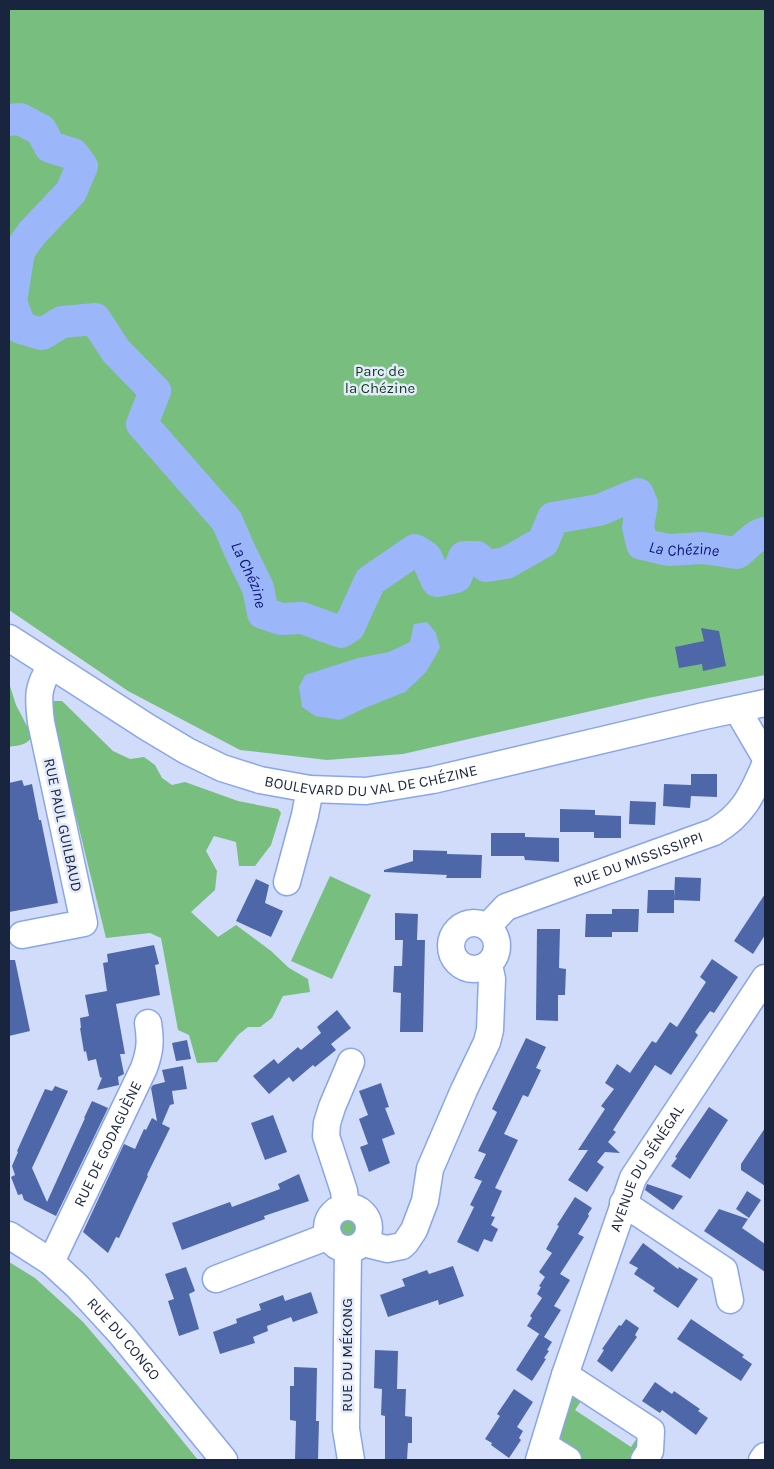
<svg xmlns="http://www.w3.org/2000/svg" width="774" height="1469" font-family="Karla,sans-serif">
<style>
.green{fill:#77be7f}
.water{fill:#9bb6f9}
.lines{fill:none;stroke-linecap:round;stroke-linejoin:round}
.river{stroke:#9bb6f9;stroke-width:32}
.building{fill:#4e67a8}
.minor-casing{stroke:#89a5eb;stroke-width:29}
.minor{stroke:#fff;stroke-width:26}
.labels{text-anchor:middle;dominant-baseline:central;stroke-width:5;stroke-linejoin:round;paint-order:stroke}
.park-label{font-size:15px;fill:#103d18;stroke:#e3eaf9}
.street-label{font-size:15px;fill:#19243f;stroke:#e3eaf9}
.water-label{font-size:16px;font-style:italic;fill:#0b1878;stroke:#e3eaf9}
</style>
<rect width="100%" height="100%" fill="#d0dcfa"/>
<g class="green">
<polygon points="9,9 765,9 765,675 648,698 403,754 327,760 240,750 128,691 9,610"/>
<path d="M9 683 16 705 28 728 31 738C26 746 17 745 9 747Z"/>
<polygon points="54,701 62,701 113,751 130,759 144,757 155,765 162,778 172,785 185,782 238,801 278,809 281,813 271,845 255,866 239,866 236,842 214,836 206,851 217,871 215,890 191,912 218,937 236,925 271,951 289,968 308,979 310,992 283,996 272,1018 260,1027 248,1027 238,1035 217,1062 197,1063 189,1035 178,1030 161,938 150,933 106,938 57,739 49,712"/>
<polygon points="330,876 371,895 332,979 291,961"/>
<circle cx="349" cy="1227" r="13"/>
<polygon points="9,1262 35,1278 83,1322 138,1386 198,1460 9,1460"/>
<path d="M579 1396 583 1398 575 1410 631 1447 639 1435 641 1437 634 1460C619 1460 602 1462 587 1460 577 1459 561 1445 560 1434L571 1399Z"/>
</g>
<polygon class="water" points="427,622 436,633 440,648 426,672 405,692 365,708 340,720 315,716 302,707 299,687 305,675 358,658 389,652 410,642 414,624"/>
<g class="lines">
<path class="river" id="s1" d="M9 120 20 119 41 130 50 147 73 154 82 166 71 192 32 233 19 251 11 302 21 328 42 334 62 322 95 319 116 351 155 391 142 424 227 521 239 549 258 588 263 613 281 619 302 618 341 632 349 627 370 581 415 550 426 557 437 581 456 577 464 557H477L486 566 506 563 543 542 553 518 599 510 638 494 642 504 638 527 642 544 668 550 703 548 737 553C745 547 756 534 765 533"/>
</g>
<g class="building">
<polygon points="701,628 719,631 726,666 703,671 702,664 679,668 675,647 704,641"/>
<polygon points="691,774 717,774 717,797 691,796 690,808 663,806 664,784 691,785"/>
<polygon points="22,780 24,786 32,784 39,820 41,820 58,903 9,912 9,783"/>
<polygon points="630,801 656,802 655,825 629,824"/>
<polygon points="560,809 595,810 595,815 621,816 621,838 594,838 594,832 560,832"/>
<polygon points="491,833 525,833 525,837 559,838 559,862 525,860 524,856 491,856"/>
<polygon points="413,850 447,851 447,854 482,855 481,878 446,878 447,875 384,872 384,870 413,861"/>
<polygon points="675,877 701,878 700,901 674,900"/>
<polygon points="256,879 269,885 265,903 283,911 271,937 236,921"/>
<polygon points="648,890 674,890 674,913 647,913"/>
<polygon points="765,894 765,935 753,954 734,941"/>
<polygon points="612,909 639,909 638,932 612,932 612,937 585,937 586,914 612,914"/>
<polygon points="395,913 418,914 417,940 425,940 423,1032 400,1032 401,993 393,992 394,966 402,966 403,940 395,940"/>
<polygon points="537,929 560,929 559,968 566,969 565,995 558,995 558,1021 536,1020"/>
<polygon points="154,945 159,964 155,965 160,995 116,1004 125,1054 120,1054 124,1074 118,1077 119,1085 97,1090 102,1078 100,1077 96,1059 88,1061 86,1051 84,1052 80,1028 81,1028 80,1018 89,1016 85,995 107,991 103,963 108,962 107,954"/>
<polygon points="712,959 738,977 714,1013 710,1011 695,1032 698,1035 671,1075 655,1065 613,1130 616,1132 608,1142 620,1153 605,1152 597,1162 604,1167 587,1192 568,1180 588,1150 578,1150 605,1109 601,1106 614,1089 605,1083 617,1064 630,1073 652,1041 656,1043 670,1022 677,1027 706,982 700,977"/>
<polygon points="9,960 15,960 30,1031 9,1036"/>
<polygon points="337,1010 351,1028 331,1044 336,1050 315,1067 313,1065 293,1082 289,1077 269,1094 253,1076 274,1059 278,1064 298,1047 301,1050 321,1033 317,1027"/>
<polygon points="526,1038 546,1047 536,1068 541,1070 528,1097 523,1095 504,1134 518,1140 495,1188 502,1191 491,1216 495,1217 491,1225 498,1229 492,1242 484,1239 478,1252 457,1242 474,1207 470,1205 482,1181 474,1178 486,1154 478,1151 497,1112 492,1109"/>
<polygon points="187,1040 191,1059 176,1061 172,1043"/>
<polygon points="183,1066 187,1089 172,1091 174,1104 170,1105 162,1124 170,1128 147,1175 148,1176 119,1238 116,1237 108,1253 83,1232 124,1144 135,1149 144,1129 146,1130 152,1118 157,1121 151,1088 153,1085 165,1082 162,1070"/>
<polygon points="381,1083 389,1107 385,1108 395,1134 382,1139 390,1163 369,1172 360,1147 368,1144 359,1119 368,1115 359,1091"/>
<polygon points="55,1086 68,1091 32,1168 47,1202 85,1118 84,1118 92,1101 108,1108 56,1216 24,1200 22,1194 18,1195 11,1177 15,1175 12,1166 18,1152 17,1151 45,1089 52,1091"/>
<polygon points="709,1107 728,1120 690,1179 671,1166 677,1158 675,1157"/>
<polygon points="273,1115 287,1152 265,1160 251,1123"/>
<polygon points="765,1128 765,1186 741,1170 741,1164"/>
<polygon points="299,1174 309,1201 264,1216 265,1219 182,1250 172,1223 230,1202 232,1207 280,1189 278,1184"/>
<polygon points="647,1184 683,1196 673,1210 645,1190"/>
<polygon points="747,1191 761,1200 749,1218 736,1209"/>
<polygon points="575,1197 592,1208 588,1214 589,1216 578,1234 584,1237 560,1274 570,1280 554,1306 561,1310 544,1337 552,1342 547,1350 549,1351 544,1358 546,1359 532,1381 516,1370 539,1334 541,1335 527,1326 532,1318 530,1316 542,1298 537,1294 541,1287 539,1286 545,1277 539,1272 552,1253 546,1249 559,1226 557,1225"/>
<polygon points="719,1209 748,1219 742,1228 765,1244 765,1272 704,1231"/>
<polygon points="643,1243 678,1269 679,1267 698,1279 678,1308 653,1291 655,1288 634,1274 638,1268 629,1263"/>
<polygon points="453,1266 464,1296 439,1305 438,1300 388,1317 380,1295 405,1286 402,1279 427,1270 429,1274"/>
<polygon points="186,1267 195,1291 189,1294 199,1329 179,1336 168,1301 174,1299 165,1274"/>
<polygon points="311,1292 318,1313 293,1322 291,1317 267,1326 268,1331 253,1337 255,1343 220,1354 213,1332 237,1323 236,1319 261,1310 259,1304 283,1295 285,1301"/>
<polygon points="626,1319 639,1328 635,1335 637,1337 612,1372 597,1361 604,1350 602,1349 619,1325 621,1326"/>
<polygon points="691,1319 744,1355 742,1357 752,1364 741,1381 677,1339"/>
<polygon points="375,1350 398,1351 397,1389 406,1389 405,1416 412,1417 412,1443 408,1443 407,1460 385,1460 385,1416 381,1415 382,1389 374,1388"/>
<polygon points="294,1367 317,1368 316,1421 319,1421 318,1460 295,1460 296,1421 290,1420 290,1386 294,1386"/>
<polygon points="655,1382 672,1394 674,1391 700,1409 698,1411 708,1418 696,1435 662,1410 660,1413 642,1401"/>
<polygon points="514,1389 533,1402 517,1427 523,1431 519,1438 521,1440 509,1458 491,1445 492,1443 485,1439 500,1416 497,1414"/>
</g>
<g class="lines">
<g class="minor-casing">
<g id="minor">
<path id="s2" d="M9 638 147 727 187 751 222 768 260 780 310 789 366 791 433 780 704 716 765 703"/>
<polyline points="737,709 765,757"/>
<polyline points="287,882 305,815 310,789"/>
<circle cx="474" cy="946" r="23"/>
<path id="s3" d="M487 927 506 907 714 832C743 815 752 795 765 765"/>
<path d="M22 935 84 923 41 722C38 697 37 687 51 666"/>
<polyline points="623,1203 724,1270 730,1300"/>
<polyline points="346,1207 344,1191 326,1136 327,1123 332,1107 351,1062"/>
<circle cx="348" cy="1228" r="21"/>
<path id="s4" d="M9 1235 51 1262 77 1286 121 1334 224 1460"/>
<polyline points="363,1243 387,1249 402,1246 406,1242 414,1230 425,1201 430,1169 464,1090 487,1042 490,1030 492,979 489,965"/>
<polyline points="348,1249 346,1429 351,1460"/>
<path id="s5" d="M51 1262 144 1068C150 1051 151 1041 148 1023"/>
<polyline points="216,1279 329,1236"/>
<polyline points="565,1375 651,1431 650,1451 644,1460"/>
<polyline points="544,1445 568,1460"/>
<path id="s6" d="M539 1460 565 1375 633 1178 765 978"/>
<polyline points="762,1460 765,1456"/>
</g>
</g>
<use href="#minor" class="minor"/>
</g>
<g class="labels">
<g class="park-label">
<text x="380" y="371">Parc de<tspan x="380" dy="17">la Chézine</tspan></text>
</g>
<g class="street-label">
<text stroke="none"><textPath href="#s2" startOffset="402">BOULEVARD DU VAL DE CHÉZINE</textPath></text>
<text transform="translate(63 825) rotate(78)">RUE PAUL GUILBAUD</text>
<text stroke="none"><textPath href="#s3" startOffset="168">RUE DU MISSISSIPPI</textPath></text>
<text stroke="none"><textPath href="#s5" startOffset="131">RUE DE GODAGUÈNE</textPath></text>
<text stroke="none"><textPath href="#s6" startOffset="312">AVENUE DU SÉNÉGAL</textPath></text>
<text stroke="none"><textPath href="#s4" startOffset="156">RUE DU CONGO</textPath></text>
<text transform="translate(347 1355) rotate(-90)">RUE DU MÉKONG</text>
</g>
<g class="water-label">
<text stroke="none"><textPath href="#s1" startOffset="1290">La Chézine</textPath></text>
<text stroke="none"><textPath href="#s1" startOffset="675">La Chézine</textPath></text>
</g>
</g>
<rect width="774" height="1469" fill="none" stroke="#19243f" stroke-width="20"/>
</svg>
